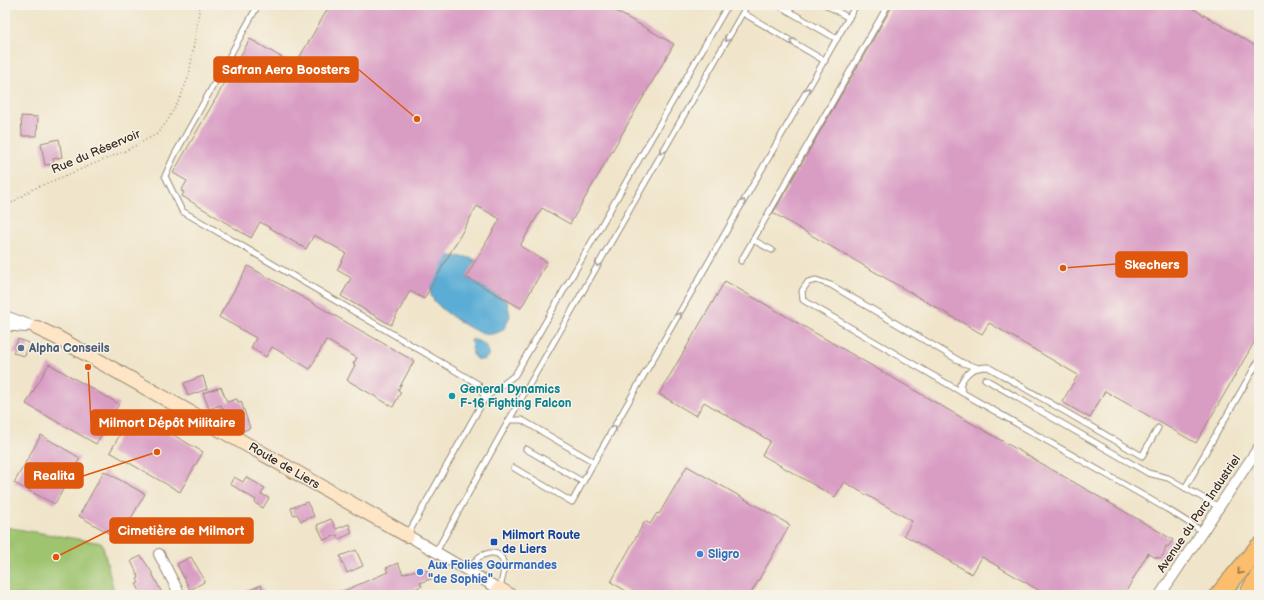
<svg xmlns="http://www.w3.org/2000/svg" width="1264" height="600" font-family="'Balsamiq Sans',sans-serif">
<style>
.green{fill:#9fc46f;stroke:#6d7746}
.water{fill:#5badd6;stroke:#4b6c7a}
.building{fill:#d99dc4}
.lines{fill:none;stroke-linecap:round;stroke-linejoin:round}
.lane-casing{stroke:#968874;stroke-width:7}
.street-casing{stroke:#968874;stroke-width:12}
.secondary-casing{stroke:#968874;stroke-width:16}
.highway-casing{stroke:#968874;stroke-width:20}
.path{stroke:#968874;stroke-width:1.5;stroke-dasharray:1 3;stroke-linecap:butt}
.lane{stroke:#fff;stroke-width:5}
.street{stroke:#fff;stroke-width:10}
.secondary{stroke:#fde5c5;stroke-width:14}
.highway{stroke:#fabe6d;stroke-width:18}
.oneway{stroke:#a79f9a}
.oneway2{stroke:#916d42}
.service-dot{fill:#5c6f8a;stroke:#f7f3e8;stroke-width:1.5}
.culture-dot{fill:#0f9aa8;stroke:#f7f3e8;stroke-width:1.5}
.transit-dot{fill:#1a4fb4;stroke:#f7f3e8;stroke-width:1.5}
.shop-dot{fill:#3f7fe0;stroke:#f7f3e8;stroke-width:1.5}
.labels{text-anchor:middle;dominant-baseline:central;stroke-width:3;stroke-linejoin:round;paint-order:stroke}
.street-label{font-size:12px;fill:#3b2a1e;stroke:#f7f3e8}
.service-label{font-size:12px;font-weight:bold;fill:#4e5e75;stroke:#f7f3e8;text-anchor:start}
.culture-label{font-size:12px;font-weight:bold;fill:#0d838f;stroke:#f7f3e8;text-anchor:start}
.transit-label{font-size:12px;font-weight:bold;fill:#164399;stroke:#f7f3e8;text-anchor:start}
.shop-label{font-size:12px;font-weight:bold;fill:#366cbe;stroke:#f7f3e8;text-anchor:start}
.leader{fill:none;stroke:#df570d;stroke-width:1.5}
.callout-dot{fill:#df570d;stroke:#f7f3e8;stroke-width:1.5}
.callout{fill:#df570d;stroke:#df570d;stroke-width:1.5}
.callout-label{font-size:13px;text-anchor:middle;font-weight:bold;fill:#fff}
</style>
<rect width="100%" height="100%" fill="#f7f3e8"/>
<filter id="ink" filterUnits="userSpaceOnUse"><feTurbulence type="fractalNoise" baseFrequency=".025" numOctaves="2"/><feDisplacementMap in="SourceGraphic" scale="8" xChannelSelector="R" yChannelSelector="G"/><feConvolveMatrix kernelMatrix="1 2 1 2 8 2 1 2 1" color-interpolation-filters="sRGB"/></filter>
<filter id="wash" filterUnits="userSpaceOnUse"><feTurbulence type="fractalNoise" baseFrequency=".012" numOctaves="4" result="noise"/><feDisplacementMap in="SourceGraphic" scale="16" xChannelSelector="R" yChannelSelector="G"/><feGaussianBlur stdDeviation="0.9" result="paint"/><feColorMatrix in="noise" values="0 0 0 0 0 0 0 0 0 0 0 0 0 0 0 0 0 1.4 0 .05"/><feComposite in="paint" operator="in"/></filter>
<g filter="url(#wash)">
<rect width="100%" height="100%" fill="#f0e5ca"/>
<polygon class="green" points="5,527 102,543 115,595 5,595"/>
<g class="water">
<path d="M448 256 466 257 476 260 466 277 507 301 510 316 503 330C497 333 492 335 485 334 473 332 434 307 431 295 428 283 442 267 448 256Z"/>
<path d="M471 340C482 339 496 352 484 360L476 359 473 355Z"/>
</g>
<g id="blocks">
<g class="building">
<polygon points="330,5 605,5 674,44 570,224 542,208 520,246 547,262 521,308 466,277 500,219 477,206 424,299 410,291 391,325 341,296 351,278 337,270 346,253 314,235 306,249 260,222 251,238 182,196 184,192 181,191 187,181 173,173 250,39 295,65"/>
<polygon points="893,5 1187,5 1259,48 1259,334 1196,443 1105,391 1090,418 1062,402 1078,375 989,323 982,334 773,213"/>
<polygon points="21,116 38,117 37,136 22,136"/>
<polygon points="59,139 62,157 53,159 54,164 45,165 41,143"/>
<polygon points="248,266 414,361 398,390 401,392 393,407 347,380 355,365 353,364 357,358 326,340 310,369 272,347 266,357 251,348 256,338 219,317"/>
<polygon points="725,281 1160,532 1173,540 1168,547 1166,546 1164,554 1160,558 1154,557 1148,553 1124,595 1047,595 982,557 972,574 904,535 912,521 844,482 835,497 762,455 770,441 704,402 696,416 659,394"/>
<polygon points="18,339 29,343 25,356 13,353"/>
<polygon points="49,364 119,404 96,444 26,404"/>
<polygon points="203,376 207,389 188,396 184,383"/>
<polygon points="221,387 227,402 237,399 238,402 241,401 250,428 241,432 235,428 230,413 225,414 221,405 209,409 203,393"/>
<polygon points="133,412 203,452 180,492 110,452"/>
<polygon points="41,435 80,458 55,504 14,483"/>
<polygon points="687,466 790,525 750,595 633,595 611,582 645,521 650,524 657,513 659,514"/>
<polygon points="104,471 145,494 119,539 79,516"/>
<polygon points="234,477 243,482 246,477 265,488 261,494 269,498 263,508 255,503 256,500 230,484"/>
<polygon points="307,502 314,516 301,521 297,514 293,515 291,508"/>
<polygon points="331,519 336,529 349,524 352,533 339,539 337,535 324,540 317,525"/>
<polygon points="356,550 363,566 347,573 340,556"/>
<polygon points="141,556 151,571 163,595 145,595 144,592 141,593 136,584 139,583 137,579 139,578 131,561"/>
<polygon points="191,557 203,577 204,582 190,590 177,564"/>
<polygon points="398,563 403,574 419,569 427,571 433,578 420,583 422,586 400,595 334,595 388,572 386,568"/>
<polygon points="261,585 265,595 237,595"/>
</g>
</g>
</g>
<g filter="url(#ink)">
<use href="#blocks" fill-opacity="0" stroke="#968874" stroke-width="1"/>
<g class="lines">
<g class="lane-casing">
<g id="lane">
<polyline points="258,5 174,156 165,176 182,211 478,384 485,398"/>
<polyline points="778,5 837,39"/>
<polyline points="826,5 849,18"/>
<polyline points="743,13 825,61"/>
<polyline points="753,240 772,250"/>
<polyline points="741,261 888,5"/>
<polyline points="985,379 1148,473 1168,478 1219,507"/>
<polyline points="963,393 803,300 802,291 808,282 816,280 831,285 963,363 976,367"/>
<polyline points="509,420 747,5"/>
<path d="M1158 428 1142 456 988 367C973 367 966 372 960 385L963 393 1167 509 1202 531"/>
<polyline points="526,449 583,482"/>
<polyline points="594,462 856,5"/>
<polyline points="1185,488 1259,360"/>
<polyline points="408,534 485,398 515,375 728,5"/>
<polyline points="436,552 509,420 522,420 594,462 572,502 514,468"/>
<path d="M469 571C472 567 474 562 478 558 481 555 486 554 490 553 509 551 504 577 499 588"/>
</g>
</g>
<g class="street-casing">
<g id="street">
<polyline points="5,316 37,328"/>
<polyline points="5,325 25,327"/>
<polyline points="407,535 499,589"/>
<polyline points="159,554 180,595"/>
<polyline points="1160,595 1259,447"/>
</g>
</g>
<g class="secondary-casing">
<g id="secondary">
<polyline points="37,328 58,338 407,535"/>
<polyline points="499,589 509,595"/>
</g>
</g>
<g class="highway-casing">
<g id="highway">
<polyline points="1219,595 1259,547"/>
<polyline points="1248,595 1259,576"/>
</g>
</g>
<polyline class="path" points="5,207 33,189 125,151 157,134 166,123 180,98 189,76 200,5"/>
<use href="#lane" class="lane"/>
<use href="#street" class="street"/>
<use href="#secondary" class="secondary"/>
<use href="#highway" class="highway"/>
</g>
<defs><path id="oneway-chevron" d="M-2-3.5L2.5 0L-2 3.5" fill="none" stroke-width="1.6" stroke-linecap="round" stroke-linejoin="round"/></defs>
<g class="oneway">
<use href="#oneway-chevron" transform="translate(727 39) rotate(120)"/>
<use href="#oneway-chevron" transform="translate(792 41) rotate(-150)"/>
<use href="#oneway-chevron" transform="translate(808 90) rotate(-60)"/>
<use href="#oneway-chevron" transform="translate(662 151) rotate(120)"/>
<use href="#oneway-chevron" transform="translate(743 202) rotate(-60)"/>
<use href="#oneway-chevron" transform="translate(598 264) rotate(120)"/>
<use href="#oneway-chevron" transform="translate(679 315) rotate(-60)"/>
<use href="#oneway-chevron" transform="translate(614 428) rotate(-60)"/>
</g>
<use class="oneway2" href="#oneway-chevron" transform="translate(1240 572) rotate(128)"/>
</g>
<circle class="service-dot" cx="21" cy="348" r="4"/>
<circle class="culture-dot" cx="452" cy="396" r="4"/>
<rect class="transit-dot" x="490" y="538" width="8" height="8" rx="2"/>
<g class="shop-dot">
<circle cx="700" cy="554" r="4"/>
<circle cx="420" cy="572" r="4"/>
</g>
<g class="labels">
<g class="street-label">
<text transform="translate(96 152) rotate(-23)">Rue du Réservoir</text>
<text transform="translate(284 466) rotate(30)">Route de Liers</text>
<text transform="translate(1199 514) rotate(-56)">Avenue du Parc Industriel</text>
</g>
<g class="service-label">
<text x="29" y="348">Alpha Conseils</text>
</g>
<g class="culture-label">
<text x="460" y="389">General Dynamics<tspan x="460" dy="14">F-16 Fighting Falcon</tspan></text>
</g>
<g class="transit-label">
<text x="502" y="535">Milmort Route<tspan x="502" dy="14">de Liers</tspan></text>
</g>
<g class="shop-label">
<text x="708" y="554">Sligro</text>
<text x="428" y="565">Aux Folies Gourmandes<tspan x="428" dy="14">"de Sophie"</tspan></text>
</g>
</g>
<path class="leader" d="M417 119L358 69M1063 268L1116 264M88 367L91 422M157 452L83 476M56 557L110 530"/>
<g class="callout-dot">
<circle cx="417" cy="119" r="4"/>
<circle cx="1063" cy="268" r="4"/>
<circle cx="88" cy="367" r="4"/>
<circle cx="157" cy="452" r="4"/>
<circle cx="56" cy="557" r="4"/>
</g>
<g class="callout">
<rect x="214" y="57" width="144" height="25" rx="4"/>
<rect x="1116" y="252" width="71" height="25" rx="4"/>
<rect x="91" y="410" width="153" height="25" rx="4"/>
<rect x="25" y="463" width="58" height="25" rx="4"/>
<rect x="110" y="518" width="143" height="25" rx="4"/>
</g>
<g class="callout-label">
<text x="286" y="74">Safran Aero Boosters</text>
<text x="1152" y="269">Skechers</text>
<text x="167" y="427">Milmort Dépôt Militaire</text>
<text x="54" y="480">Realita</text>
<text x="181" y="535">Cimetière de Milmort</text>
</g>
<rect width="1264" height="600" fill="none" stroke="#f7f3e8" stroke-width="20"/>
</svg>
